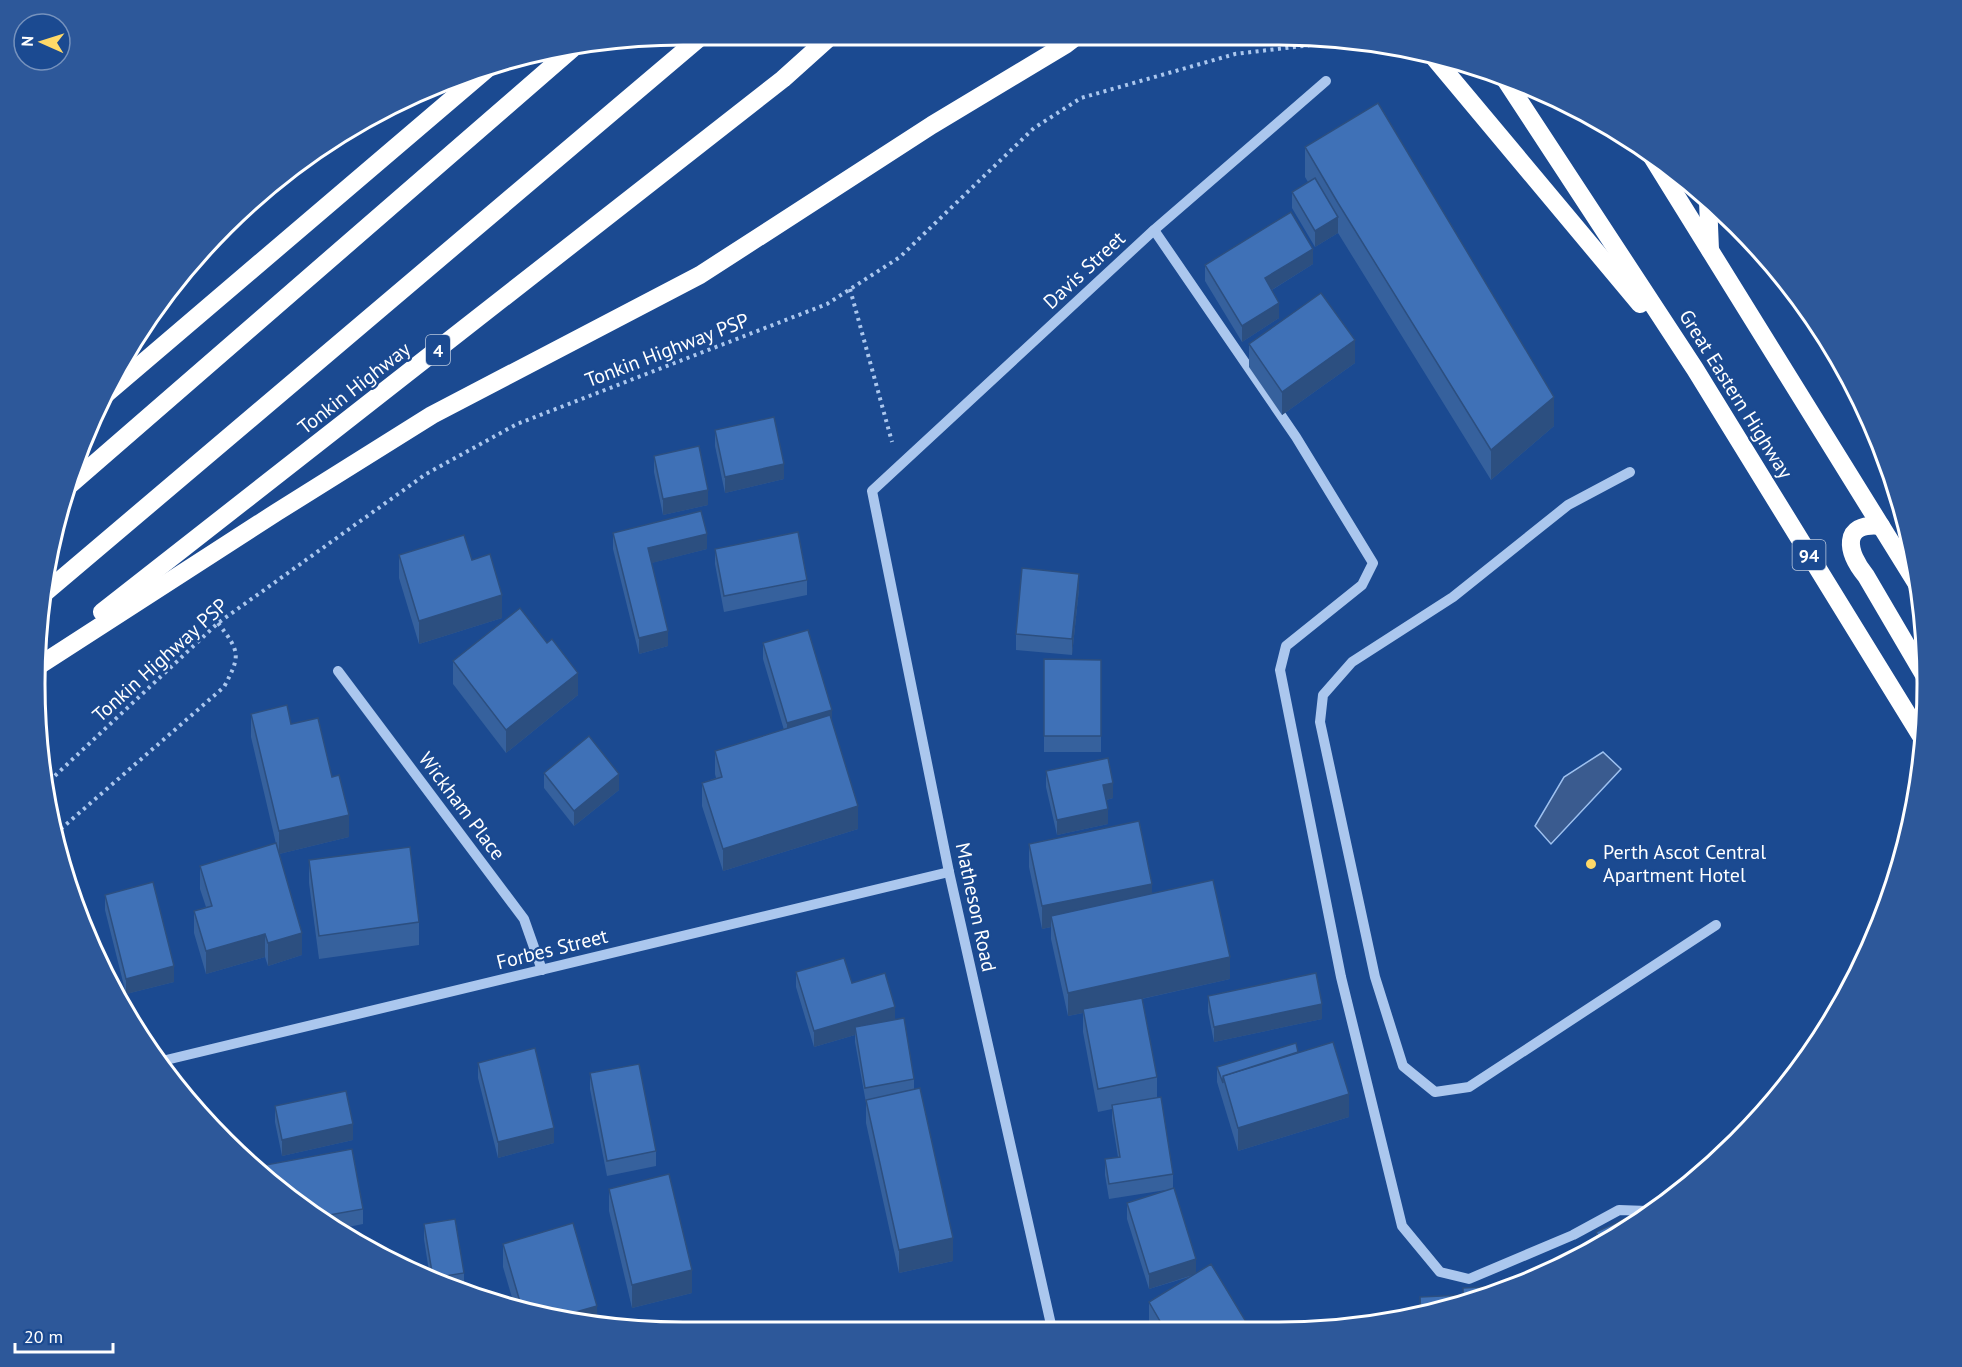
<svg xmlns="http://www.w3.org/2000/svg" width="1962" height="1367" font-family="'PT Sans',sans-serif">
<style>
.water{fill:#3a5b8f;stroke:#9ec1f0;stroke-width:1.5}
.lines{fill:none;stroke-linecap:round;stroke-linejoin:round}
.path{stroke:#abc7ee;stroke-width:4;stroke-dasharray:3 4.5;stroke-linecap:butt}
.minor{stroke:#abc7ee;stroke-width:10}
.highway{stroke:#fff;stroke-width:18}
.wall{fill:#36619d}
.shaded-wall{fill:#2c4f80}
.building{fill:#3f71b7;stroke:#2c4f80;stroke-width:1.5}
.poi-dot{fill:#ffd968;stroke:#1b4a91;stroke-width:2}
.labels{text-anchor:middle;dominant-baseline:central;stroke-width:4.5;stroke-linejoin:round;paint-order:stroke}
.shield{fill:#1b4a91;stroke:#bbc9de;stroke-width:1.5}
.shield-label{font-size:18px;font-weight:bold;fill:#fff}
.street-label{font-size:20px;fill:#fff;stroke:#1b4a91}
.poi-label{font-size:20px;fill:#fff;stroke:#1b4a91;text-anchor:start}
.rim{fill:none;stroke:#fff;stroke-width:3}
</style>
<rect width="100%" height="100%" fill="#1b4a91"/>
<polygon class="water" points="1603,752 1621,769 1551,844 1535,826 1564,777"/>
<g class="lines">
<g class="path">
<polyline points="850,289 892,442"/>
<polyline points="44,786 218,623 426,474 517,424 827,304 900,257 1034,128 1081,98 1235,54 1345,41"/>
<path d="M55 834 224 687C241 655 240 652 218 623"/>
</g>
<g class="minor">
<polyline points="1154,230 1296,437 1373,563 1362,585 1286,646 1280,670 1341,977 1402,1226 1440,1272 1469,1279 1573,1235 1619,1210 1647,1211"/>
<polyline points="1630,472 1568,505 1453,597 1352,662 1323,695 1320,722 1375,977 1403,1066 1435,1092 1469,1087 1716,925"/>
<polyline points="338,671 524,919 542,970"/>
<polyline points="162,1061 949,872"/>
<polyline points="1052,1329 949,872 872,491 1154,230 1326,81"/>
</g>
<g class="highway">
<polyline points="1431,54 1640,304"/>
<polyline points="1503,76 1695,369 1924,741"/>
<polyline points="1649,152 1920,589"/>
<polyline points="1708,201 1710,250"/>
<polyline points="105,395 493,64"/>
<polyline points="71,484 572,49"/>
<path d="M1881 526C1840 522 1847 553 1866 576L1924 675"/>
<polyline points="40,597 703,35"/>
<polyline points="102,612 783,79 832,35"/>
<polyline points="40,665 277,512 432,415 700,275 932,125 1065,45 1078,35"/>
</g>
</g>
<g class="wall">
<polygon points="1305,147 1554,426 1491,480 1338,233 1315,247 1292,208 1292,192 1308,182 1305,177"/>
<polygon points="1313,264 1272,290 1279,318 1242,342 1205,281 1205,265"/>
<polygon points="1249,344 1355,363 1282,415 1249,367"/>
<polygon points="715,430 784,479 725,493 715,446"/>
<polygon points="654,456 708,505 663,515 654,472"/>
<polygon points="613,533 707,549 651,563 668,646 639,654 613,549"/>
<polygon points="715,549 807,580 807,595 724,612 715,564"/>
<polygon points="399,555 472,560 502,618 419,644 399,578"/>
<polygon points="1079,589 1072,655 1016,650 1016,634"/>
<polygon points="763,643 832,721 858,829 723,871 702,806 702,783 716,778 715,774 715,751 784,730 763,659"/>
<polygon points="1044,659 1101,660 1101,752 1044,752"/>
<polygon points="453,661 578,695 506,753 453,684"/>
<polygon points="251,714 291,724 332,777 349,837 279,854 302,955 268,966 265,957 206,974 194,933 194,911 206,907 200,889 200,866 277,848 251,737"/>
<polygon points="1046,771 1113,798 1106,800 1108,824 1057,835 1046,787"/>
<polygon points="544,773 619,790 574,826 544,788"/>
<polygon points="1029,844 1152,894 1230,979 1142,999 1157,1077 1157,1098 1173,1174 1173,1188 1196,1273 1248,1328 1150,1328 1149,1325 1149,1302 1192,1276 1149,1289 1127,1219 1127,1203 1166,1190 1109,1199 1105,1175 1105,1159 1118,1157 1112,1120 1112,1109 1098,1112 1083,1032 1083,1013 1068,1016 1051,939 1051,927 1042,929 1029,867"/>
<polygon points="309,860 419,922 419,945 319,959 309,883"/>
<polygon points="105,895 174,982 126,994 105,910"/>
<polygon points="796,972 852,983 895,1020 914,1079 914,1089 953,1261 899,1273 866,1123 866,1103 855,1042 855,1035 814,1047 796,987"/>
<polygon points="1208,996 1322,1019 1214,1042 1208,1012"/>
<polygon points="1298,1052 1349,1117 1238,1151 1217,1082 1217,1067"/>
<polygon points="478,1063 554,1143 498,1158 478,1078"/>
<polygon points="590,1073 656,1151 656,1166 607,1176 590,1089"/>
<polygon points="275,1106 353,1140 282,1156 275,1122"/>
<polygon points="609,1189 692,1293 632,1308 609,1211"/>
<polygon points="289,1199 363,1209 363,1224 338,1229"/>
<polygon points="424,1224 464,1273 464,1288 459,1289 430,1278 424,1239"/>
<polygon points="1627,1225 1596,1245 1596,1232"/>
<polygon points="503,1244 597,1324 516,1311 503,1267"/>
</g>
<g class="shaded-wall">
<polygon points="1338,217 1338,233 1315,247 1315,231"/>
<polygon points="1313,249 1313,264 1265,294 1265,278"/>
<polygon points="1279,303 1279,318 1242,342 1242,326"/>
<polygon points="1355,340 1355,363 1282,415 1282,392"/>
<polygon points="1554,397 1554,426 1491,480 1491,450"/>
<polygon points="784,464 784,479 725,493 725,477"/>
<polygon points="708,490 708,505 663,515 663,499"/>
<polygon points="707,534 707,549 648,564 648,548"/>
<polygon points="1079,574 1079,589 1072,655 1072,639"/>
<polygon points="502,595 502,618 419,644 419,621"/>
<polygon points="668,631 668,646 639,654 639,638"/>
<polygon points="578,673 578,695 506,753 506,730"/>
<polygon points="832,710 832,725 787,739 787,723"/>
<polygon points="619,774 619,790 574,826 574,811"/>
<polygon points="1113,783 1113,798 1103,801 1103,785"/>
<polygon points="858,806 858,829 723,871 723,849"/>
<polygon points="1108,809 1108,824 1057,835 1057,820"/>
<polygon points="349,815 349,837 279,854 279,831"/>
<polygon points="1152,884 1152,906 1051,916 1051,927 1042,929 1042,906"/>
<polygon points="302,933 302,955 268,966 268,943"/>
<polygon points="265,934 265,957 206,974 206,951"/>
<polygon points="1230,957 1230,979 1083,1012 1083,1009 1083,1013 1068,1016 1068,993"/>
<polygon points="174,966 174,982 126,994 126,979"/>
<polygon points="1322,1004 1322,1019 1214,1042 1214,1027"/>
<polygon points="895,1007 895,1023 855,1027 855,1035 814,1047 814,1031"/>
<polygon points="1349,1094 1349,1117 1238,1151 1238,1128"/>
<polygon points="353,1124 353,1140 282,1156 282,1140"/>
<polygon points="554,1128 554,1143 498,1158 498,1142"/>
<polygon points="953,1238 953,1261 899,1273 899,1250"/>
<polygon points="1196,1259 1196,1274 1149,1289 1149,1274"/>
<polygon points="692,1270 692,1293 632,1308 632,1285"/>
<polygon points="597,1306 597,1324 558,1317"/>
</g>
<g class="building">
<polygon points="1378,103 1554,397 1491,450 1338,203 1305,147"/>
<polygon points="1315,178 1338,217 1315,231 1292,192"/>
<polygon points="1291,212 1313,249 1265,278 1279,303 1242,326 1205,265"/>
<polygon points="1321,293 1355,340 1282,392 1249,344"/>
<polygon points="774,417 784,464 725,477 715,430"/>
<polygon points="699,446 708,490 663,499 654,456"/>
<polygon points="701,511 707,534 648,548 668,631 639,638 613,533"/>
<polygon points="798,532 807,580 724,596 715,549"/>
<polygon points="464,535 472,560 490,554 502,595 419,621 399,555"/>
<polygon points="1022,568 1079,574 1072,639 1016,634"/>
<polygon points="520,608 547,643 552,639 578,673 506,730 453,661"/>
<polygon points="808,630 832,710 787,723 763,643"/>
<polygon points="1044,659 1101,660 1101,736 1044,736"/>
<polygon points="287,705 291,724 318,718 332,777 339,775 349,815 279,831 251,714"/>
<polygon points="830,715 858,806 723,849 702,783 722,777 715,751"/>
<polygon points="589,736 619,774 574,811 544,773"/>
<polygon points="1108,758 1113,783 1103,785 1108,809 1057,820 1046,771"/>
<polygon points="1139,821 1152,884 1042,906 1029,844"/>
<polygon points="276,843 302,933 268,943 265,934 206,951 194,911 212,906 200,866"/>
<polygon points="410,847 419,922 319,936 309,860"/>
<polygon points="1213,880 1230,957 1068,993 1051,916"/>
<polygon points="153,882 174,966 126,979 105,895"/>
<polygon points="844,958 852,983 885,973 895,1007 814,1031 796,972"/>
<polygon points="1316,973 1322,1004 1214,1027 1208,996"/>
<polygon points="1142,998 1157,1077 1098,1089 1083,1009"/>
<polygon points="904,1018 914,1079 865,1088 855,1027"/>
<polygon points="1333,1042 1349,1094 1238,1128 1223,1076"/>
<polygon points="1296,1043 1298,1052 1223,1076 1223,1083 1217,1067"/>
<polygon points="535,1048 554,1128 498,1142 478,1063"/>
<polygon points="639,1064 656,1151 607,1161 590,1073"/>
<polygon points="920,1088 953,1238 899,1250 866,1100"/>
<polygon points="346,1091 353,1124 282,1140 275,1106"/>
<polygon points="1161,1097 1173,1174 1109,1184 1105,1159 1120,1157 1112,1105"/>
<polygon points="352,1149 363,1209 318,1217 289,1199 255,1167"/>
<polygon points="669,1174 692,1270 632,1285 609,1189"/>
<polygon points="1174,1188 1196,1259 1149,1274 1127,1203"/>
<polygon points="455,1219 464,1273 433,1278 424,1224"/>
<polygon points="1624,1219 1627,1225 1601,1242 1596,1232"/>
<polygon points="573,1223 597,1306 558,1317 523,1312 503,1244"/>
<polygon points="1584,1248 1586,1252 1565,1266 1555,1270 1552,1265"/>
<polygon points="1211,1264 1248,1325 1243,1328 1164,1328 1149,1302"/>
<polygon points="1501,1286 1501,1290 1447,1310 1421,1316 1420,1297 1463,1295 1463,1288"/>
</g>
<circle class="poi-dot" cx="1591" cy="864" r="6"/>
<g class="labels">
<g class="shield">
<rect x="426" y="335" width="24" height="30" rx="4.5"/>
<rect x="1792.5" y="540" width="33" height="30" rx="4.5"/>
</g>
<g class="shield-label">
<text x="438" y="350">4</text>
<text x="1809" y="555">94</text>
</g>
<g class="street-label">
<text transform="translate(1084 270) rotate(-43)">Davis Street</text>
<text transform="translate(667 350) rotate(-21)">Tonkin Highway PSP</text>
<text transform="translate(354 388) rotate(-38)">Tonkin Highway</text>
<text transform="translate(1736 394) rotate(58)">Great Eastern Highway</text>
<text transform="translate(160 660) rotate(-42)">Tonkin Highway PSP</text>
<text transform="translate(462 806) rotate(53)">Wickham Place</text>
<text transform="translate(976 907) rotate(78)">Matheson Road</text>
<text transform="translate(552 949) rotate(-14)">Forbes Street</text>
</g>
<g class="poi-label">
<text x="1603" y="852">Perth Ascot Central<tspan x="1603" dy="23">Apartment Hotel</tspan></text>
</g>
</g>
<path d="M0 0H1962V1367H0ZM683 45H1279A638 638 0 0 1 1917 683V684A638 638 0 0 1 1279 1322H683A638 638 0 0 1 45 684V683A638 638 0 0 1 683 45Z" fill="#2d589a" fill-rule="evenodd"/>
<path class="rim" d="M683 45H1279A638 638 0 0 1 1917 683V684A638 638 0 0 1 1279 1322H683A638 638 0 0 1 45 684V683A638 638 0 0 1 683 45Z"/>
<g transform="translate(42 42) rotate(273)"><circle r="28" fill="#1b4a91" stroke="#7692bd" stroke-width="1.5"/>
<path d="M0-4.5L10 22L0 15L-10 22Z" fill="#ffd968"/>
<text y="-9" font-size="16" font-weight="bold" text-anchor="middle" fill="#ffffff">N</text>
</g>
<path d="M15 1343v9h98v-9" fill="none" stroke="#ffffff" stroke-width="3"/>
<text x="24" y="1343" font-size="18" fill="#ffffff" stroke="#1b4a91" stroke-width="4.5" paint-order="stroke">20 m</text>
</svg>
